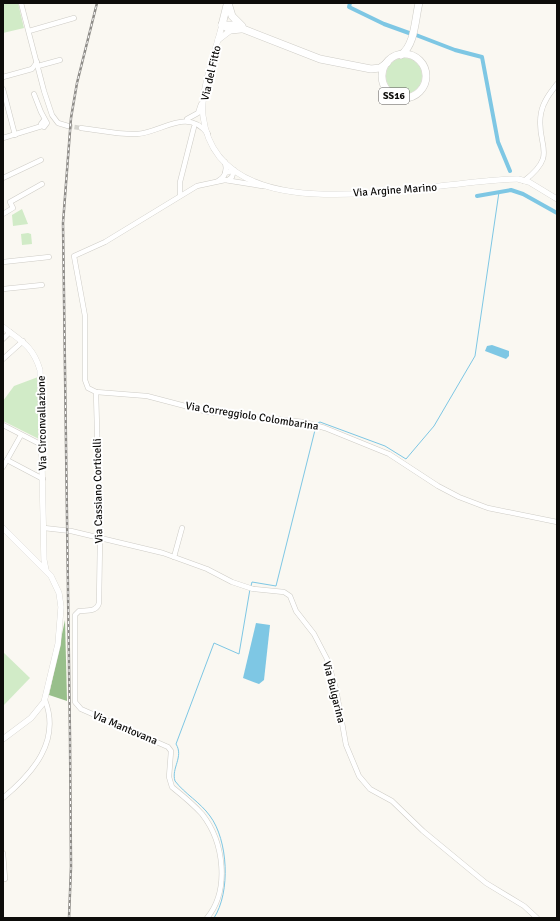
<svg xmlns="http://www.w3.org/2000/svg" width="560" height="921" font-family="Signika,sans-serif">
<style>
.green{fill:#d1ebc7}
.forest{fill:#98bf8b}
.water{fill:#7ec7e4}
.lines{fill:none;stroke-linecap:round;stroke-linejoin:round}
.stream{stroke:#7ec7e4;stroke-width:1}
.canal{stroke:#7ec7e4;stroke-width:4}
.minor-tunnel{stroke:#d6d5cf;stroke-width:4.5;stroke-dasharray:4.5 2;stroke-linecap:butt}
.minor-casing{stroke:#ceccc6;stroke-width:5.5}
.tertiary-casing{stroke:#ceccc6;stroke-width:6}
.primary-casing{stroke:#ceccc6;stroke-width:8}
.minor{stroke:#fff;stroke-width:4.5}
.tertiary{stroke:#fff;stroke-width:5.5}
.primary{stroke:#fff;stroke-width:7}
.rail-casing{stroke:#8e8c88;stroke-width:2.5}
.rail{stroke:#fff;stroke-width:1;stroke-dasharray:3;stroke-linecap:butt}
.labels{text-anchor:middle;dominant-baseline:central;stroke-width:4;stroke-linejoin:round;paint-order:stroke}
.shield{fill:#fff;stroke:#565554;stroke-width:1}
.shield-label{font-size:10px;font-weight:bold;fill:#0d0c0a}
.street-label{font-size:11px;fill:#0d0c0a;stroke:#fff}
</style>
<rect width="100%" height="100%" fill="#faf8f2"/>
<g class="green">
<polygon points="3,3 18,3 24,28 3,33"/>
<circle cx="404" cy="76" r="18"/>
<polygon points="22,209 28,224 13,226 12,215"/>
<polygon points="28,233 31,234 32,244 22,245 21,234"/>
<polygon points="38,377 39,439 3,421 3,401 14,386"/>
<polygon points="3,652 30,678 3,706"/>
</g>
<polygon class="forest" points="65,620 67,701 49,695"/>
<g class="water">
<polygon points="492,345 509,351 509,356 506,359 485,351 487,346"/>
<polygon points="256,623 270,625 264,680 259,684 243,678"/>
</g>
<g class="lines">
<g class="stream">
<polyline points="318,423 320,422 385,446 406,459 434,426 475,356 499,192"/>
<polyline points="251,586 252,582 276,586 316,426"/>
<path d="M214 918C231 892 228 840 210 816 200 802 185 794 175 781 171 768 184 757 176 744L214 643 239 654 250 589"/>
</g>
<g class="canal">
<polyline points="350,3 349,7 384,24 409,33"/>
<polyline points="416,35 455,50 482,57 498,142 510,171"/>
<polyline points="477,196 511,190 523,194 557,213"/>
</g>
<polyline class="minor-tunnel" points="68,126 81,128"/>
<g class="minor-casing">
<g id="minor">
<polyline points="21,3 44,91 52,115 58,123 68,126"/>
<polyline points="29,31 74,18"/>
<polyline points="38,66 60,60"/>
<polyline points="3,77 32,69 37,62"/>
<polyline points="3,89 15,135"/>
<polyline points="34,94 41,112 47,123 44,127 41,124 44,120"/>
<polyline points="187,119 198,113 201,104"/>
<path d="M81 128C99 130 119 135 137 134 163 132 187 107 208 134"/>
<polyline points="3,138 42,126"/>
<polyline points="225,173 234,170 232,177 228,180"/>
<polyline points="3,178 41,160"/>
<path d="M218 181C226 177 227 170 225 162"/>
<path d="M524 181C560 153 535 146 541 113 543 102 550 93 557 84"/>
<polyline points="262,186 225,180 197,186 105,242 74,256 85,316 85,380 88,388 96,392 147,396 208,412 304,422 325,428 389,454 438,486 459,497 488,508 557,522"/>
<polyline points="180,195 180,182 194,127"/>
<polyline points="3,214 13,208 10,202 42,184"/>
<polyline points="3,262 49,257"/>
<polyline points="3,289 42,285"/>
<polyline points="3,339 10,332"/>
<polyline points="3,359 23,341"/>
<path d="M96 392 100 539 99 603C97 612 87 610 79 611L75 615V702L81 709 168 747 171 751 169 777 172 787C182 795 193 804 202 814 224 842 230 890 207 918"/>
<polyline points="3,425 42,445"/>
<polyline points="7,460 43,479"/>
<polyline points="3,467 21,435"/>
<polyline points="44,528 71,531 163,553 207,569 232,582 253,589 284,592 290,596 296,611 314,634 327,659 336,689 346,745 359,776 370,789 392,801 423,831 486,883 524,906 537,918"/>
<polyline points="174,557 182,528"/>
<path d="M3 798C33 773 61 741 45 700"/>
<polyline points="3,853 5,879"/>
</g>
</g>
<g class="tertiary-casing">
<g id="tertiary">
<path d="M222 25C216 50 200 91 203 116 219 242 437 178 518 179L529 182 557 199"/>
<polyline points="218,40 231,30"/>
<path d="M3 327C21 341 33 346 40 370L44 560 46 570"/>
<polyline points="3,528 51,576 59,593 61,607 58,644 44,702 31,718 3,739"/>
</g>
</g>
<g class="primary-casing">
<g id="primary">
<polyline points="228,3 232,16 242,26"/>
<polyline points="222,25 233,25 320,59 371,69 380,68 387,63"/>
<polyline points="222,25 231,30 241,29"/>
<polyline points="222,25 227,5"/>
<circle cx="404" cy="76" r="22"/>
<path d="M401 55C415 45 415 19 419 3"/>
</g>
</g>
<use href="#minor" class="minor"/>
<use href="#tertiary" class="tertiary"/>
<use href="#primary" class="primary"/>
<g class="rail-casing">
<polyline id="rail" points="69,918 71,867 70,738 63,223 71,118 77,83 97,3"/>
</g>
<use href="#rail" class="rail"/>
</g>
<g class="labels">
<rect class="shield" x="379" y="88" width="30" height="16" rx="3"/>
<g class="shield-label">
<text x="394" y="96">SS16</text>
</g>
<g class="street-label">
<text transform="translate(211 73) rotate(-77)">Via del Fitto</text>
<text transform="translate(395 190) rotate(-4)">Via Argine Marino</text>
<text transform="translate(252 416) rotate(9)">Via Correggiolo Colombarina</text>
<text transform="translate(42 423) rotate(-91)">Via Circonvallazione</text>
<text transform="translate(98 491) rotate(-91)">Via Cassiano Corticelli</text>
<text transform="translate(334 692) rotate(76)">Via Bulgarina</text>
<text transform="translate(125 728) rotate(23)">Via Mantovana</text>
</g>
</g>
<rect width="560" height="921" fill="none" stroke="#0d0c0a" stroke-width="8"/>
</svg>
